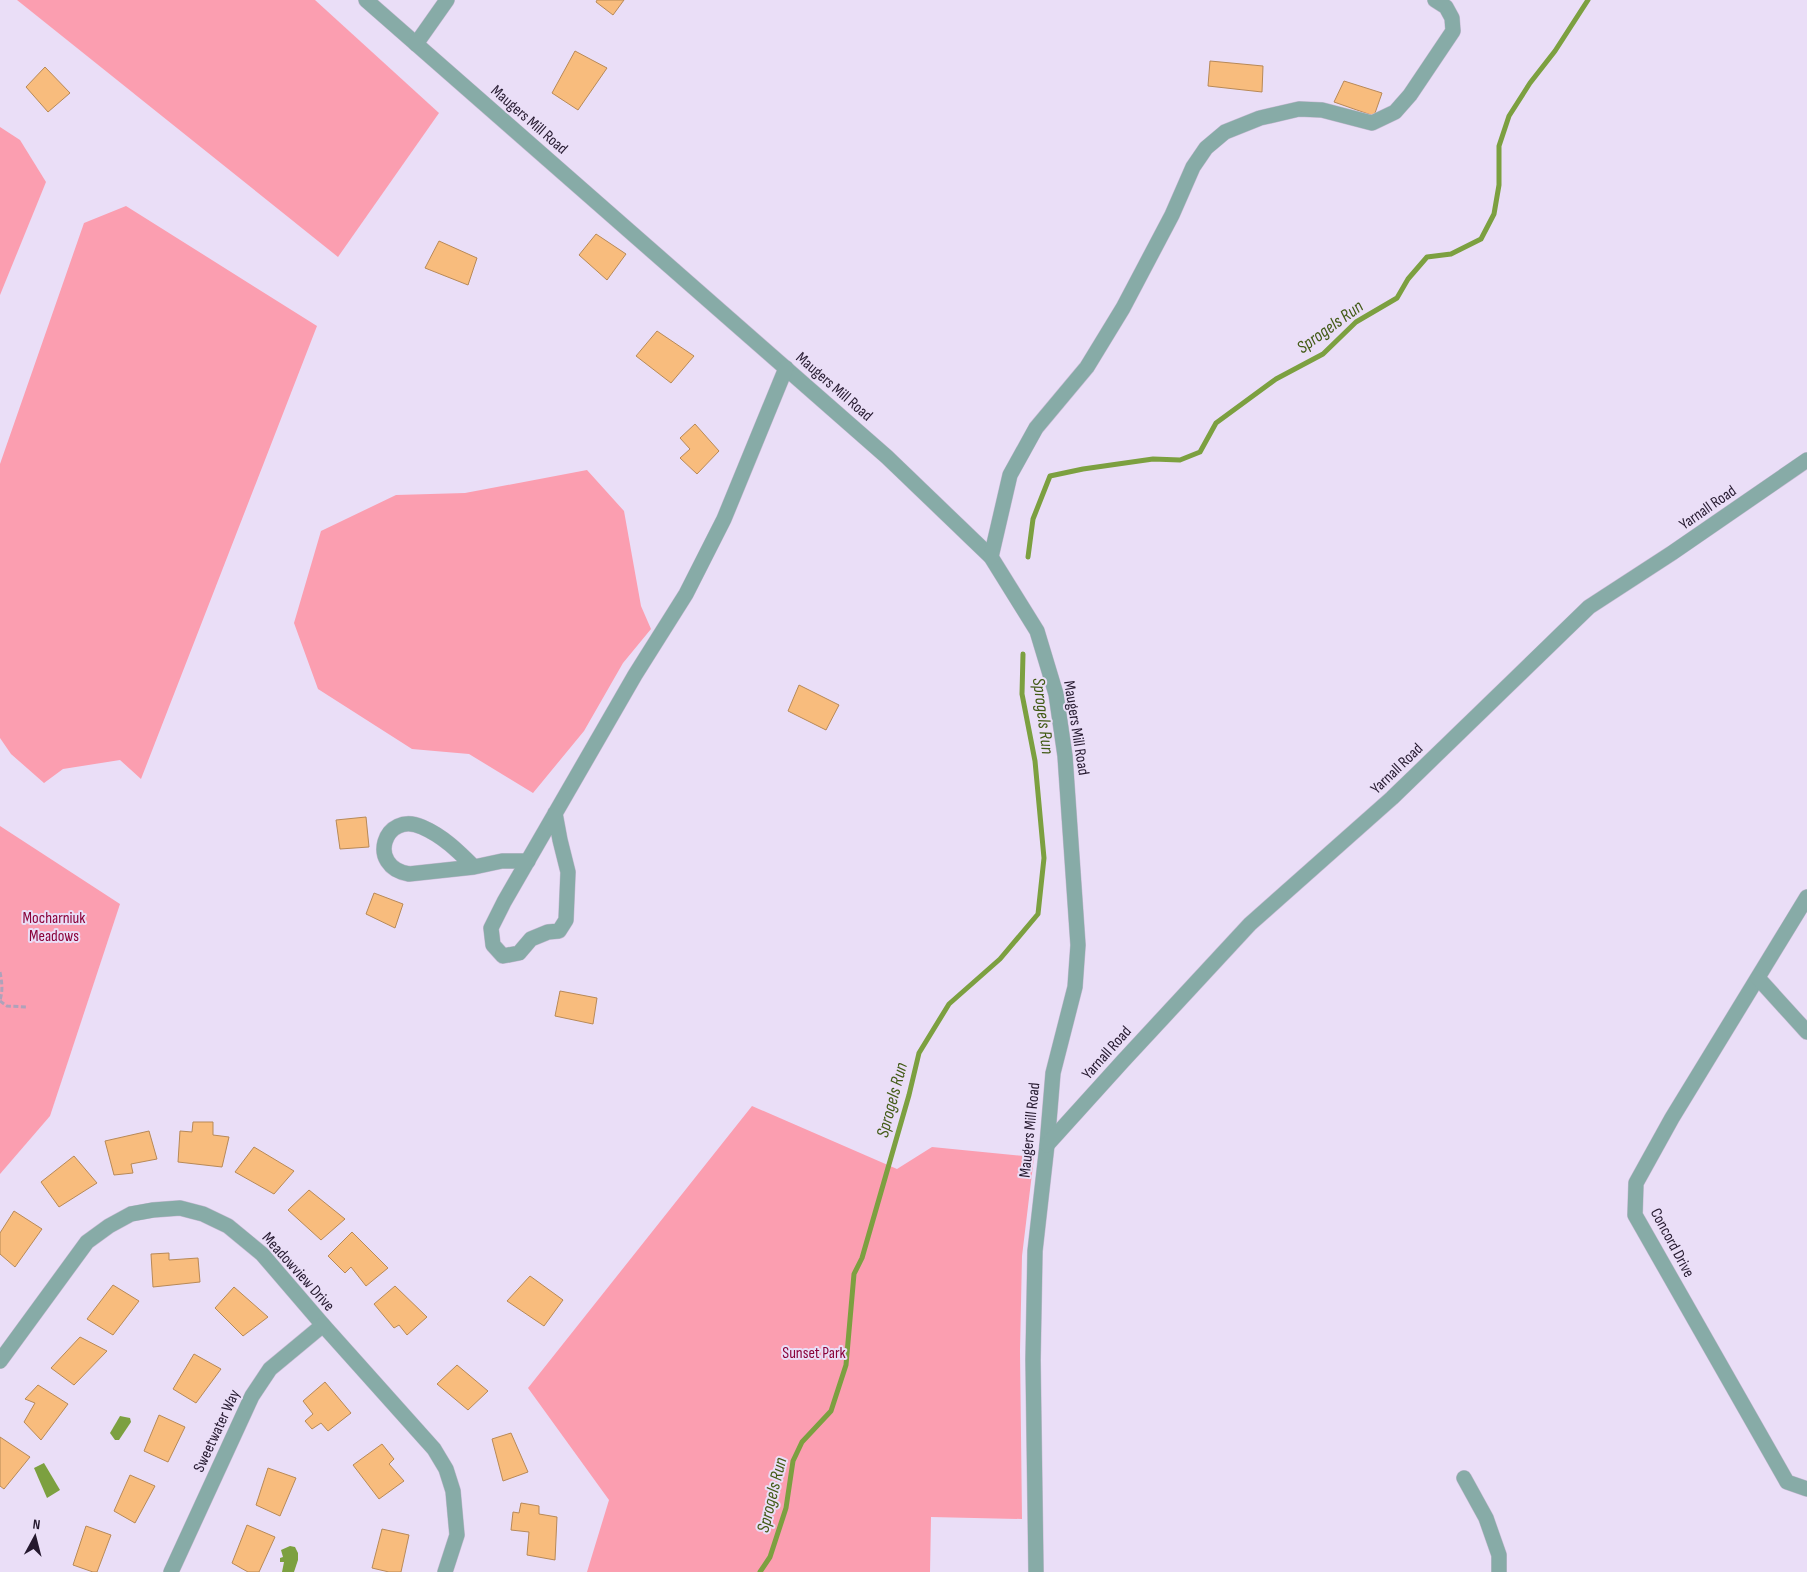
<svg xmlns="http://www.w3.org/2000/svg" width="1807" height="1572" font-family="'Sofia Sans Condensed',sans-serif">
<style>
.green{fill:#fb9eb0}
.water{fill:#7ca040}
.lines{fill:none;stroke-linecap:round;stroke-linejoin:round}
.stream{stroke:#7ca040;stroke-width:5}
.building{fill:#f8bc7d;stroke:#b88957}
.minor-casing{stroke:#c7bbd3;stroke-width:16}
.path{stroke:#aea2ba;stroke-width:3;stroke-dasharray:5 2.5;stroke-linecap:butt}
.minor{stroke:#87aba7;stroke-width:15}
.labels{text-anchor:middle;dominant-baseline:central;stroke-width:4;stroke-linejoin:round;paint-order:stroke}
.street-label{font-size:16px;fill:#25192f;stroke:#eadef7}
.park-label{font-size:16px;fill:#8a033a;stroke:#eadef7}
.water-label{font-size:18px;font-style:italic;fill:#435b17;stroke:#eadef7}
</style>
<rect width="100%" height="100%" fill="#eadef7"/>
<g class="green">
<polygon points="17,0 315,0 439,113 338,257"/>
<polygon points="0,127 20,140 46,182 0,295"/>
<polygon points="126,206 317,326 141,779 120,760 63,769 44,783 11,754 0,738 0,464 84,223"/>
<polygon points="587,470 624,511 641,606 651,629 623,663 584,731 533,793 469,754 412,749 318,689 294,623 321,531 396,495 465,493"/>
<polygon points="0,826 120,904 50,1116 0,1174"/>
<polygon points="752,1106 897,1169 932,1147 1034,1157 1022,1256 1020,1351 1022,1519 931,1517 930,1572 587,1572 609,1500 528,1388"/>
</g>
<g class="water">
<polygon points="120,1416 130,1418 131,1422 119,1440 115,1440 110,1433"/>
<polygon points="44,1463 60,1490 47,1498 34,1468"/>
<polygon points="290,1546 295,1547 298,1553 298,1560 294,1572 282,1572 284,1562 280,1562 280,1558 283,1557 281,1550"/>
</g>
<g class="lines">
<g class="stream">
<polyline points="1028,557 1033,519 1050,476 1083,469 1153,459 1180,460 1200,452 1216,423 1276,379 1323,354 1356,322 1397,298 1408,279 1427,257 1451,254 1481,239 1494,214 1499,185 1499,146 1509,116 1530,83 1555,51 1588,0"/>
<polyline points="760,1572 770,1557 786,1508 793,1461 802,1442 831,1411 846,1365 854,1274 862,1258 909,1095 919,1053 949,1004 1000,959 1038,914 1044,858 1035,761 1022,694 1023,654"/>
</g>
</g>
<g class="building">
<polygon points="597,0 624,0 613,15 596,2"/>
<polygon points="575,51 607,68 578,110 552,93"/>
<polygon points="1210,61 1263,66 1262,92 1208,86"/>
<polygon points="45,67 70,93 48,112 26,87"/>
<polygon points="1344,81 1382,93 1374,116 1334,102"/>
<polygon points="596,234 626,254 607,280 579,255"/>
<polygon points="439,241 477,258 468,285 425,268"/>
<polygon points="657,331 694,356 671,383 636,356"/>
<polygon points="695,424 719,451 697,474 680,458 690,449 680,438"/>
<polygon points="799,685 839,705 826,730 788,711"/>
<polygon points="366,817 369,847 340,849 336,820"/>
<polygon points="374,893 403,904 395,928 366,914"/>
<polygon points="560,991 597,998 593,1024 555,1016"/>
<polygon points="193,1122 213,1122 213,1135 229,1137 222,1167 178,1162 180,1131 192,1132"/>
<polygon points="149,1131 157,1159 131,1164 133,1173 114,1175 105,1141"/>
<polygon points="254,1147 294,1171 274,1194 235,1172"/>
<polygon points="74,1156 97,1183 59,1207 41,1182"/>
<polygon points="309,1190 345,1219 321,1240 288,1210"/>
<polygon points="14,1211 42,1229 15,1267 0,1254 0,1233"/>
<polygon points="352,1232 388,1268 366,1286 351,1267 345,1273 328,1256"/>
<polygon points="169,1253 169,1260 198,1258 200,1282 153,1287 151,1254"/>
<polygon points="530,1276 563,1300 544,1326 507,1301"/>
<polygon points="113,1285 139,1301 113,1335 87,1319"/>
<polygon points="395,1286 427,1317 407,1335 399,1325 394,1328 374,1304"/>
<polygon points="234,1287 268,1317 243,1336 215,1308"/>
<polygon points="80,1337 107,1351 74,1385 51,1368"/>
<polygon points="194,1354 221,1369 196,1403 173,1389"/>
<polygon points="457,1365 488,1391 468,1410 437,1384"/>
<polygon points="325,1382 351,1413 328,1431 321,1423 312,1429 305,1421 313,1414 303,1401"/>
<polygon points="38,1385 68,1404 41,1440 24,1422 35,1403 25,1399"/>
<polygon points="159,1415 185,1427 168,1462 144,1451"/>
<polygon points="511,1433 528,1472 503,1481 492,1439"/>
<polygon points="0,1437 30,1457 4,1489 0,1486"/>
<polygon points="382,1444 394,1459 389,1464 404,1481 379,1499 353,1465"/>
<polygon points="268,1468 296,1478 280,1516 256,1505"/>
<polygon points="130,1475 155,1486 135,1523 114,1511"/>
<polygon points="521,1503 539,1506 539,1514 557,1517 555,1560 527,1555 529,1532 511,1530 513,1512 519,1513"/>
<polygon points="247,1525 275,1537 259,1572 248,1572 232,1563"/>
<polygon points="86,1526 111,1535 97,1572 93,1572 73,1565"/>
<polygon points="382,1529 409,1535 401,1572 389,1572 372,1568"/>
</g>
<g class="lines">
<g class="minor-casing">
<g id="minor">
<polyline points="366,0 887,457 991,557 1037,631 1056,694 1065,756 1078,945 1075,987 1053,1073 1047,1145 1035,1251 1033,1360 1036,1572"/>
<polyline points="416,44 447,0"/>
<polyline points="991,557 1010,475 1036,428 1087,367 1123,308 1172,215 1193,167 1206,148 1225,132 1260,118 1299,109 1322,110 1372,123 1395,112 1410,95 1453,31 1452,18 1446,7 1435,0"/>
<polyline points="555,813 560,840 568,872 566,920 559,931 548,932 531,939 519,953 503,956 493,945 491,928 504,902 635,675 686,594 724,519 786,368"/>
<path d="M474 867C458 851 443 836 422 827 384 810 366 867 409 874L474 867 502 861H528"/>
<polyline points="1807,897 1672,1118 1636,1183 1635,1215 1787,1482 1807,1489"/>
<polyline points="1758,978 1807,1032"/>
<polyline points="1047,1145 1123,1061 1250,924 1392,798 1589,607 1672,553 1807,460"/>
<polyline points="0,1361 87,1242 109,1226 131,1214 153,1210 180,1208 203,1214 228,1226 262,1254 323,1325 434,1449 446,1469 453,1491 457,1535 445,1572"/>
<polyline points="1464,1478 1486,1518 1499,1555 1499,1572"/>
<polyline points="171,1572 252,1396 270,1369 323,1325"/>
</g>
</g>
<g class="path">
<path d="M0 972C2 982 3 991 0 1000"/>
<polyline points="0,1001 7,1006 28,1007"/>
</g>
<use href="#minor" class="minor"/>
</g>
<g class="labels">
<g class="street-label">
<text transform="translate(529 120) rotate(41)">Maugers Mill Road</text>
<text transform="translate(834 387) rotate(41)">Maugers Mill Road</text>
<text transform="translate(1708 508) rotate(-35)">Yarnall Road</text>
<text transform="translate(1076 728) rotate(81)">Maugers Mill Road</text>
<text transform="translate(1397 769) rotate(-44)">Yarnall Road</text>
<text transform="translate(1107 1053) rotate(-48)">Yarnall Road</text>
<text transform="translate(1030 1130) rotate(-84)">Maugers Mill Road</text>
<text transform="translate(1672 1243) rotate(62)">Concord Drive</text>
<text transform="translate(298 1272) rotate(48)">Meadowview Drive</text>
<text transform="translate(217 1431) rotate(-65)">Sweetwater Way</text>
</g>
<g class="park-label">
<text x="54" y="918">Mocharniuk<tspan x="54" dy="18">Meadows</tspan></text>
<text x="814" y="1353">Sunset Park</text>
</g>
<g class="water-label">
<text transform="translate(1330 327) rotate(-36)">Sprogels Run</text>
<text transform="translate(1043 716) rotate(83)">Sprogels Run</text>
<text transform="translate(892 1100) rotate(-75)">Sprogels Run</text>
<text transform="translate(772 1495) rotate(-76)">Sprogels Run</text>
</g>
</g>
<g transform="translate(35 1537) rotate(7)" stroke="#eadef7" stroke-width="4" paint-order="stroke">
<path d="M0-4L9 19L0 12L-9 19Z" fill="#25192f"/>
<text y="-8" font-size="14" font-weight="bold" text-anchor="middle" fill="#25192f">N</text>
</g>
</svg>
